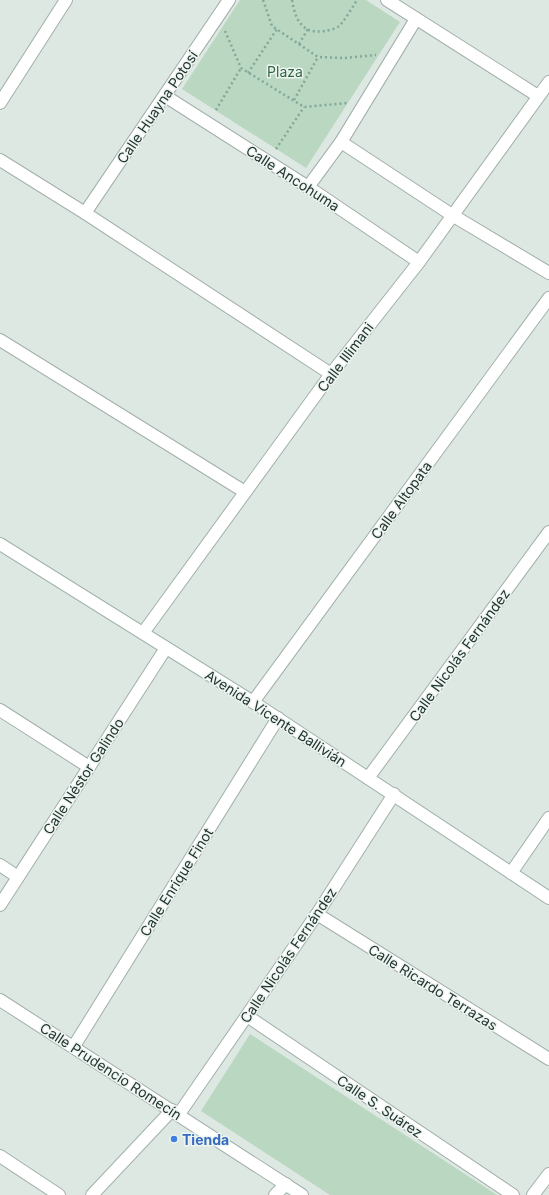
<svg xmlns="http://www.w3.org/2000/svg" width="549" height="1195" font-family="Inter,sans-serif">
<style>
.green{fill:#b9d7c1}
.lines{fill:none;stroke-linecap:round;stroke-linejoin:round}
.street-casing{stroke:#a2afaa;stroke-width:14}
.secondary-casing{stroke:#9fb2ab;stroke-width:14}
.path{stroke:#82a89b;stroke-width:2.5;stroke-dasharray:2 3;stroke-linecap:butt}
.street{stroke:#fff;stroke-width:12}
.secondary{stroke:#fff;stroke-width:12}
.shop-dot{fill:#3f7fe0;stroke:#eef5f1;stroke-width:1.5}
.labels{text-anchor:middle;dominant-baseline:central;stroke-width:3;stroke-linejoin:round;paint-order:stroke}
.park-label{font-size:14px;fill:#316745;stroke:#eef5f1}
.street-label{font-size:14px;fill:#223530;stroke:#eef5f1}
.shop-label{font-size:14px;font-weight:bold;fill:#366cbe;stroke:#eef5f1;text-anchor:start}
</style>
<rect width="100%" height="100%" fill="#dee8e3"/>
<g class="green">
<polygon points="240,0 366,0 400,22 306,168 182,89"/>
<polygon points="250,1034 497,1195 330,1195 201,1111"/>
</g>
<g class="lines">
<g class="street-casing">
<g id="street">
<polyline points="387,0 538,96"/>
<polyline points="165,96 308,187 419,262"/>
<polyline points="0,103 66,0"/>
<polyline points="341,142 452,215 549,273"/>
<polyline points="0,160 85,213 331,374"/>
<polyline points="308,187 341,142 416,19"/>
<polyline points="85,213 229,0"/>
<polyline points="0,340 245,492"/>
<polyline points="143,633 331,374 419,262 549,82"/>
<polyline points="253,702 549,298"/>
<polyline points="0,710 89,767"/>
<polyline points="368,778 549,532"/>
<polyline points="0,865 18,877"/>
<polyline points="511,873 549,818"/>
<polyline points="0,905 166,648"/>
<polyline points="317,914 549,1059"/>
<polyline points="0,1000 302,1195"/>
<polyline points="247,1016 513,1195"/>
<polyline points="74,1046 278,718"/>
<polyline points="179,1114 317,914 394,794"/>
<polyline points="0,1156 59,1195"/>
<polyline points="92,1195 172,1110"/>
<polyline points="275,1195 286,1184"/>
<polyline points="533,1195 549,1174"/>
</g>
</g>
<g class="secondary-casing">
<polyline id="secondary" points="0,544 253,702 549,898"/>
</g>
<g class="path">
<polyline points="263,0 272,26 318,57 345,58 376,55"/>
<path d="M292 0C295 19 302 35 325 31 329 30 336 29 339 26 344 22 353 6 357 0"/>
<polyline points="225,31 241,68 304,107 347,103"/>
<polyline points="299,44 308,29"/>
<polyline points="248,73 277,29"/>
<polyline points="294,100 318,57"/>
<polyline points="216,110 241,68"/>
<polyline points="276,149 304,107"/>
</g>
<use href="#street" class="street"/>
<use href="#secondary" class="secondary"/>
</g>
<circle class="shop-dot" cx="174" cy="1139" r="4"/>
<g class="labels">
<g class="park-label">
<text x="285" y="71">Plaza</text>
</g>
<g class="street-label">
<text transform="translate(157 107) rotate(-56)">Calle Huayna Potosí</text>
<text transform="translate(293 178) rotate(33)">Calle Ancohuma</text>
<text transform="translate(345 357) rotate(-53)">Calle Illimani</text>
<text transform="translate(401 500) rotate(-54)">Calle Altopata</text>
<text transform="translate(459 655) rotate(-54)">Calle Nicolás Fernández</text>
<text transform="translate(276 718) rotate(33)">Avenida Vicente Ballivián</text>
<text transform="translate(83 776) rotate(-57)">Calle Néstor Galindo</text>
<text transform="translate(176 882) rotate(-58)">Calle Enrique Finot</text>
<text transform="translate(288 955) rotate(-56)">Calle Nicolás Fernández</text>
<text transform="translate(433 987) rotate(32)">Calle Ricardo Terrazas</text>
<text transform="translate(111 1071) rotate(33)">Calle Prudencio Romecín</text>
<text transform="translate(380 1106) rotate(34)">Calle S. Suárez</text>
</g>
<g class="shop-label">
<text x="182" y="1139">Tienda</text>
</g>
</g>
</svg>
